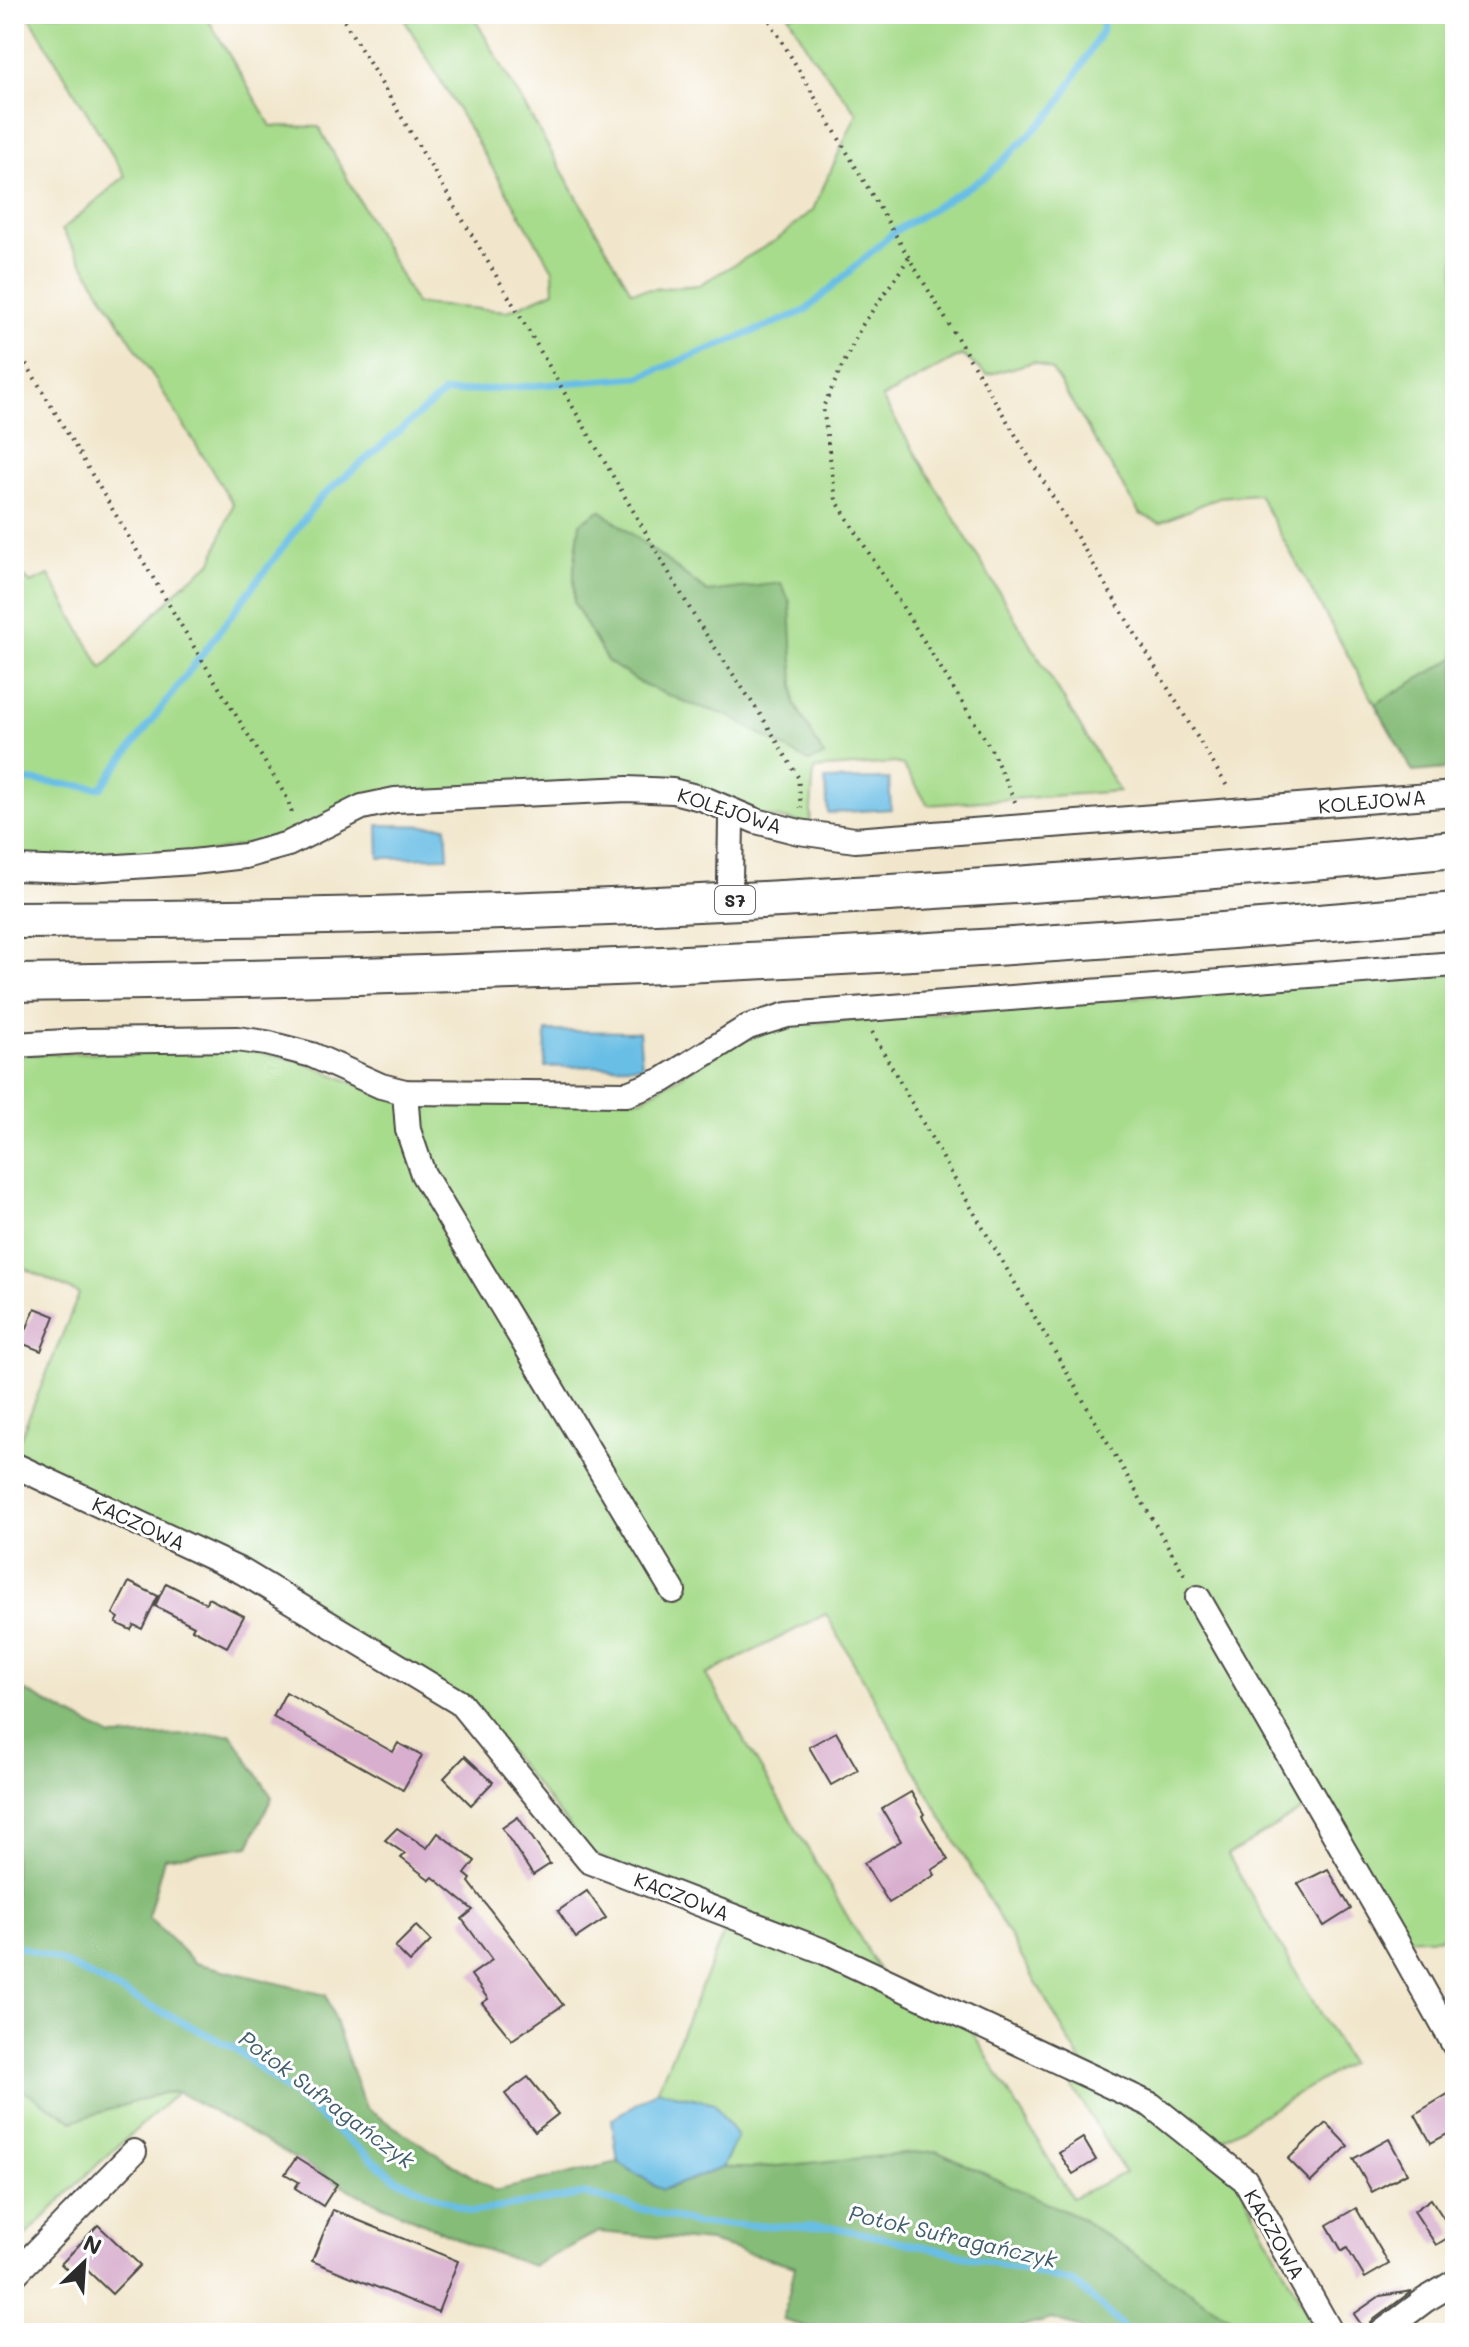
<svg xmlns="http://www.w3.org/2000/svg" width="1469" height="2347" font-family="Mali,sans-serif">
<style>
.green{fill:#a7dc8c;stroke:#69845c;stroke-width:2}
.forest{fill:#85bc78;stroke:#587452;stroke-width:2}
.water{fill:#69bee5;stroke:#4a7488;stroke-width:2}
.lines{fill:none;stroke-linecap:round;stroke-linejoin:round}
.stream{stroke:#69bee5;stroke-width:7}
.building{fill:#d8afce}
.minor-casing{stroke:#494743;stroke-width:28}
.highway-casing{stroke:#494743;stroke-width:40}
.path{stroke:#494743;stroke-width:4;stroke-dasharray:2 6;stroke-linecap:butt}
.minor{stroke:#fff;stroke-width:24}
.highway{stroke:#fff;stroke-width:36}
.labels{text-anchor:middle;dominant-baseline:central;stroke-width:6;stroke-linejoin:round;paint-order:stroke}
.shield{fill:#fff;stroke:#6b6b6b;stroke-width:2}
.shield-label{font-size:18px;font-weight:bold;fill:#2b2b2b}
.street-label{font-size:20px;fill:#2b2b2b;stroke:#fff}
.water-label{font-size:22px;font-style:italic;fill:#415e6c;stroke:#fff}
</style>
<rect width="100%" height="100%" fill="#fff"/>
<filter id="ink" filterUnits="userSpaceOnUse"><feTurbulence type="fractalNoise" baseFrequency=".0125" numOctaves="2"/><feDisplacementMap in="SourceGraphic" scale="16" xChannelSelector="R" yChannelSelector="G"/><feConvolveMatrix kernelMatrix="1 2 1 2 8 2 1 2 1" color-interpolation-filters="sRGB"/></filter>
<filter id="wash" filterUnits="userSpaceOnUse"><feTurbulence type="fractalNoise" baseFrequency=".006" numOctaves="4" result="noise"/><feDisplacementMap in="SourceGraphic" scale="32" xChannelSelector="R" yChannelSelector="G"/><feGaussianBlur stdDeviation="1.8" result="paint"/><feColorMatrix in="noise" values="0 0 0 0 0 0 0 0 0 0 0 0 0 0 0 0 0 1.4 0 .05"/><feComposite in="paint" operator="in"/></filter>
<g filter="url(#wash)">
<rect width="100%" height="100%" fill="#f1e6cb"/>
<g class="green">
<polygon points="28,14 205,14 271,126 319,127 416,304 508,311 554,291 553,270 401,14 472,14 631,291 699,285 778,239 813,210 857,113 810,53 788,14 1455,14 1455,658 1375,704 1258,494 1219,497 1160,523 1140,514 1052,370 1034,362 987,375 962,355 882,398 1119,791 928,805 903,765 895,763 814,769 810,824 762,815 696,789 393,793 291,835 181,858 14,861 14,709 17,708 14,704 14,568 31,583 49,575 102,669 182,586 212,562 233,504 62,230 125,176"/>
<polygon points="1455,972 1455,1937 1395,1939 1316,1802 1228,1855 1349,2063 1218,2142 1155,2097 1084,2067 826,1614 706,1675 880,1972 592,1854 466,1699 14,1453 79,1294 14,1263 14,1055 240,1048 301,1061 361,1086 641,1099 737,1043 769,1031 797,1024"/>
<polygon points="727,1926 821,1958 970,2028 1072,2198 1125,2173 1065,2074 1146,2112 1239,2183 1317,2333 1257,2333 1224,2314 756,2168 722,2168 737,2137 714,2103 657,2090"/>
<polygon points="14,2085 73,2121 163,2093 178,2092 88,2173 14,2248"/>
</g>
<g class="forest">
<polygon points="600,510 708,592 781,583 790,602 795,704 824,756 809,762 727,715 690,704 642,684 607,661 574,603 574,568 580,523"/>
<polygon points="1455,658 1455,768 1413,772 1375,704"/>
<polygon points="14,1685 112,1737 231,1734 272,1797 249,1846 164,1858 148,1917 195,1963 326,1995 365,2108 495,2191 618,2162 662,2190 722,2168 756,2168 936,2151 1080,2218 1224,2314 1257,2333 1082,2333 1081,2328 1052,2319 999,2333 829,2333 783,2320 795,2266 710,2242 598,2232 533,2266 474,2246 356,2193 178,2092 163,2093 73,2121 14,2085"/>
</g>
<g class="water">
<polygon points="889,779 891,809 828,813 825,780"/>
<polygon points="378,825 446,826 448,857 379,858"/>
<polygon points="546,1031 639,1032 642,1066 545,1067"/>
<polygon points="657,2090 714,2103 737,2137 722,2168 662,2190 618,2162 612,2119"/>
</g>
<g class="lines">
<g class="stream">
<polyline points="14,779 101,788 320,498 444,393 640,377 805,311 894,232 988,175 1055,110 1101,33 1105,14"/>
<polyline points="14,1945 58,1960 236,2049 395,2178 472,2212 585,2194 697,2224 832,2227 950,2252 1075,2283 1130,2333"/>
</g>
</g>
<g id="blocks">
<g class="building">
<polygon points="35,1308 55,1316 41,1351 21,1343"/>
<polygon points="129,1582 158,1596 142,1629 134,1625 131,1630 116,1623 119,1618 113,1614"/>
<polygon points="166,1583 206,1603 208,1598 244,1616 227,1647 192,1629 194,1626 155,1606"/>
<polygon points="286,1692 393,1752 398,1743 422,1756 403,1790 273,1717"/>
<polygon points="836,1732 858,1770 831,1785 809,1747"/>
<polygon points="465,1756 493,1782 471,1805 444,1778"/>
<polygon points="911,1792 924,1814 922,1816 948,1860 932,1870 935,1875 889,1903 864,1863 901,1841 882,1809"/>
<polygon points="518,1817 550,1864 533,1875 502,1828"/>
<polygon points="397,1828 427,1848 438,1833 475,1861 465,1874 471,1879 469,1882 563,2005 512,2040 482,2003 488,1999 471,1975 492,1960 462,1919 473,1910 433,1877 430,1880 401,1858 405,1854 385,1840"/>
<polygon points="1328,1869 1351,1909 1324,1926 1298,1884"/>
<polygon points="587,1891 606,1918 576,1938 558,1911"/>
<polygon points="416,1926 431,1941 410,1962 395,1947"/>
<polygon points="528,2077 558,2114 535,2132 505,2094"/>
<polygon points="1448,2094 1455,2107 1455,2130 1431,2143 1415,2114"/>
<polygon points="1326,2123 1348,2146 1311,2182 1288,2159"/>
<polygon points="1083,2138 1096,2160 1073,2174 1059,2153"/>
<polygon points="1389,2139 1407,2173 1372,2192 1353,2159"/>
<polygon points="296,2158 337,2184 323,2206 295,2188 299,2182 285,2174"/>
<polygon points="1431,2199 1454,2234 1436,2245 1414,2211"/>
<polygon points="1356,2208 1389,2264 1365,2278 1347,2248 1342,2251 1327,2225"/>
<polygon points="333,2210 458,2261 438,2312 312,2261"/>
<polygon points="98,2225 140,2265 112,2294 87,2270 78,2280 61,2264"/>
<polygon points="1412,2291 1372,2321 1365,2330 1354,2314 1380,2296"/>
</g>
</g>
</g>
<g filter="url(#ink)">
<use href="#blocks" fill-opacity="0" stroke="#494743" stroke-width="2"/>
<g class="lines">
<g class="minor-casing">
<g id="minor">
<polyline points="14,868 74,870 193,862 245,856 288,844 362,807 395,800 627,789 673,791 704,799 756,821 799,832 855,840 1455,794"/>
<polyline points="732,900 730,881 731,820 734,812"/>
<polyline points="14,1045 83,1041 237,1039 266,1043 312,1055 381,1086 405,1092 627,1094 663,1080 748,1027 787,1015 1455,964"/>
<polyline points="405,1092 408,1130 423,1174 673,1591"/>
<polyline points="14,1465 243,1572 460,1703 589,1861 823,1951 1151,2105 1245,2180 1331,2333"/>
<polyline points="1198,1598 1395,1939 1455,2046"/>
<polyline points="14,2275 134,2152"/>
<polyline points="1381,2333 1425,2300 1455,2282"/>
</g>
</g>
<g class="highway-casing">
<g id="highway">
<path d="M14 920C495 919 977 895 1455 849"/>
<path d="M14 983C495 977 976 956 1455 911"/>
</g>
</g>
<g class="path">
<polyline points="340,14 513,304 697,621 766,723 798,777 801,808"/>
<polyline points="766,14 909,258 1228,788"/>
<polyline points="909,258 861,327 823,407 836,500 990,747 1017,806"/>
<polyline points="14,343 194,647 287,798 293,816"/>
<polyline points="872,1032 958,1185 1187,1579"/>
</g>
<use href="#minor" class="minor"/>
<use href="#highway" class="highway"/>
</g>
</g>
<g class="labels">
<rect class="shield" x="715" y="886" width="40" height="28" rx="6"/>
<g class="shield-label">
<text x="735" y="900">S7</text>
</g>
<g class="street-label">
<text transform="translate(1372 801) rotate(-5)">KOLEJOWA</text>
<text transform="translate(730 810) rotate(18)">KOLEJOWA</text>
<text transform="translate(139 1523) rotate(25)">KACZOWA</text>
<text transform="translate(682 1896) rotate(21)">KACZOWA</text>
<text transform="translate(1275 2234) rotate(60)">KACZOWA</text>
</g>
<g class="water-label">
<text transform="translate(327 2099) rotate(37)">Potok Sufragańczyk</text>
<text transform="translate(953 2236) rotate(13)">Potok Sufragańczyk</text>
</g>
</g>
<rect width="1469" height="2347" fill="none" stroke="#fff" stroke-width="48"/>
<g transform="translate(84 2263) rotate(25)" stroke="#ffffff" stroke-width="6" paint-order="stroke">
<path d="M0-6L14 30L0 20L-14 30Z" fill="#2b2b2b"/>
<text y="-12" font-size="22" font-weight="bold" text-anchor="middle" fill="#2b2b2b">N</text>
</g>
</svg>
